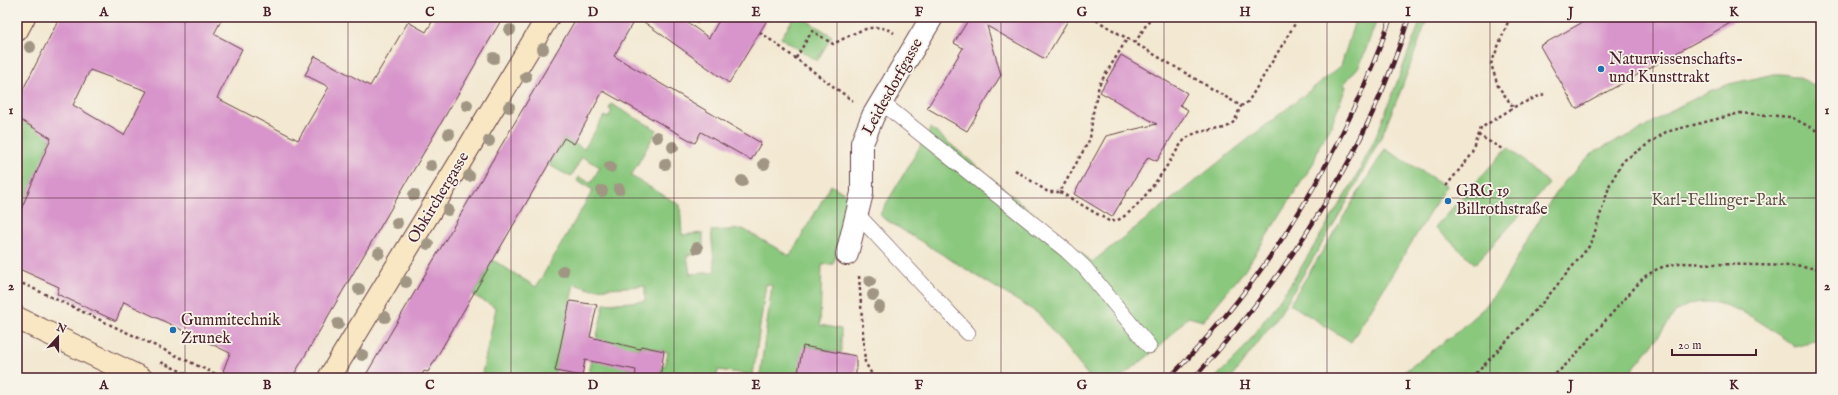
<svg xmlns="http://www.w3.org/2000/svg" width="1838" height="395" font-family="'IM FELL English',serif">
<style>
.green{fill:#8ac87e;stroke:#6a7454}
.building{fill:#d895cb;fill-rule:evenodd}
.lines{fill:none;stroke-linecap:round;stroke-linejoin:round}
.lane-casing{stroke:#633d44;stroke-width:16}
.street-casing{stroke:#633d44;stroke-width:24}
.secondary-casing{stroke:#633d44;stroke-width:24}
.path{stroke:#633d44;stroke-width:2.5;stroke-dasharray:3 3;stroke-linecap:butt}
.lane{stroke:#fff;stroke-width:15}
.street{stroke:#fff;stroke-width:22}
.secondary{stroke:#f9e7c3;stroke-width:22}
.rail-casing{stroke:#4a1f2b;stroke-width:4.5}
.rail{stroke:#f7f3e8;stroke-width:3;stroke-dasharray:9;stroke-linecap:butt}
.tree{fill:#a09683}
.grid{fill:none;stroke:#4a1f2b;stroke-width:1;stroke-opacity:0.55}
.poi-dot{fill:#1f6fb2;stroke:#f7f3e8;stroke-width:1.5}
.labels{text-anchor:middle;dominant-baseline:central;stroke-width:3.5;stroke-linejoin:round;paint-order:stroke}
.poi-label{font-size:16px;fill:#4a1f2b;stroke:#f7f3e8;text-anchor:start}
.street-label{font-size:16px;fill:#4a1f2b;stroke:#f7f3e8}
.park-label{font-size:16px;fill:#5d5244;stroke:#f7f3e8}
.neatline{fill:none;stroke:#4a1f2b;stroke-width:1.5}
.grid-label{font-size:13px;text-anchor:middle;font-weight:bold;fill:#4a1f2b}
</style>
<rect width="100%" height="100%" fill="#f7f3e8"/>
<filter id="ink" filterUnits="userSpaceOnUse"><feTurbulence type="fractalNoise" baseFrequency=".025" numOctaves="2"/><feDisplacementMap in="SourceGraphic" scale="8" xChannelSelector="R" yChannelSelector="G"/><feConvolveMatrix kernelMatrix="1 2 1 2 8 2 1 2 1" color-interpolation-filters="sRGB"/></filter>
<filter id="wash" filterUnits="userSpaceOnUse"><feTurbulence type="fractalNoise" baseFrequency=".012" numOctaves="4" result="noise"/><feDisplacementMap in="SourceGraphic" scale="16" xChannelSelector="R" yChannelSelector="G"/><feGaussianBlur stdDeviation="0.9" result="paint"/><feColorMatrix in="noise" values="0 0 0 0 0 0 0 0 0 0 0 0 0 0 0 0 0 1.4 0 .05"/><feComposite in="paint" operator="in"/></filter>
<g filter="url(#wash)">
<rect width="100%" height="100%" fill="#f3e8d1"/>
<g class="green">
<polygon points="794,17 801,17 832,36 817,61 781,38"/>
<polygon points="1356,17 1378,17 1360,65 1344,84 1346,87 1330,129 1319,146 1314,162 1245,270 1203,321 1188,317 1162,345 1120,378 1090,378 1039,314 883,218 880,214 931,128 1092,262 1341,66"/>
<polygon points="1422,17 1428,17 1401,90 1381,137 1344,207 1279,315 1231,378 1215,378 1242,351 1292,282 1356,177 1376,137"/>
<path d="M1774 74C1793 73 1806 80 1821 90V339L1795 347C1765 324 1711 282 1675 313 1670 318 1666 327 1661 333 1650 348 1638 363 1625 378H1396L1452 336 1485 307 1503 283 1554 195 1566 180 1595 151 1641 130 1670 111 1708 92 1729 84Z"/>
<polygon points="611,104 657,130 631,176 680,205 682,235 703,233 703,253 687,255 690,274 715,272 711,231 743,229 790,256 831,185 847,195 849,219 833,264 822,265 820,325 841,329 841,353 804,346 797,378 770,378 760,376 772,285 766,284 753,375 718,370 717,378 660,378 662,369 637,365 638,360 665,366 668,352 641,346 640,349 630,347 626,368 636,370 635,378 588,378 604,304 645,301 645,286 590,289 574,284 554,378 481,378 496,308 473,295 493,260 536,287 593,190 577,181 579,177 591,183 600,167 582,157 571,177 549,165 564,138 584,149 604,116 608,118 612,111 609,109"/>
<polygon points="17,118 51,137 44,154 63,163 37,172 17,219"/>
<polygon points="1508,147 1549,184 1475,264 1435,227"/>
<polygon points="1385,149 1446,186 1351,342 1290,304"/>
</g>
<g id="blocks">
<g class="building">
<path d="M60 17H223L214 34 242 49 217 98 298 140 329 87 305 75 315 56 370 86 408 22 426 32 435 17H503L292 378H237L223 371 230 353 124 302 116 321 57 294 59 287 17 268V219L51 138 17 118V101ZM90 70 147 91 124 135 73 105Z"/>
<polygon points="577,17 636,17 614,56 761,143 751,160 701,132 695,143 603,91 574,144 564,138 428,372 424,371 420,378 364,378"/>
<polygon points="637,17 680,17 709,38 721,17 769,17 729,83"/>
<polygon points="970,17 1070,17 1045,59 987,26 1001,75 967,131 927,108 963,48 954,43"/>
<polygon points="1592,17 1741,17 1576,109 1540,46"/>
<polygon points="1121,55 1187,93 1180,105 1188,110 1157,161 1148,157 1112,217 1074,194 1106,136 1157,124 1100,92"/>
<polygon points="570,301 597,305 590,337 640,349 641,346 664,351 660,378 635,378 636,370 585,360 582,376 555,371"/>
<polygon points="803,346 856,356 856,378 797,378"/>
</g>
</g>
</g>
<g filter="url(#ink)">
<use href="#blocks" fill-opacity="0" stroke="#633d44" stroke-width="1"/>
<g class="lines">
<g class="lane-casing">
<g id="lane">
<polyline points="881,102 1067,251 1085,268 1149,346"/>
<polyline points="857,214 968,333"/>
</g>
</g>
<g class="street-casing">
<polyline id="street" points="847,254 862,193 862,143 873,116 932,17"/>
</g>
<g class="secondary-casing">
<g id="secondary">
<polyline points="17,30 24,17"/>
<polyline points="17,318 141,378"/>
<polyline points="329,378 548,17"/>
</g>
</g>
<g class="path">
<polyline points="1091,17 1241,106 1248,102 1299,17"/>
<polyline points="1510,17 1491,64 1498,86 1513,107"/>
<polyline points="697,23 700,17"/>
<polyline points="760,32 853,101"/>
<polyline points="1135,43 1151,17"/>
<path d="M796 58 812 31 833 44C852 35 873 19 894 33"/>
<polyline points="1478,135 1504,150"/>
<polyline points="1015,170 1048,192 1060,192 1090,139 1093,113 1099,85 1127,39"/>
<polyline points="1446,186 1473,153 1481,128 1516,106 1544,94"/>
<path d="M1060 192 1109 221C1130 226 1169 163 1179 147 1195 121 1223 138 1235 120 1237 116 1239 110 1241 106"/>
<polyline points="859,276 865,362 874,378"/>
<polyline points="17,281 224,378"/>
<polyline points="161,362 195,378"/>
<polyline points="1472,378 1544,301 1591,244 1610,184 1623,161 1666,132 1740,113 1791,117 1821,133"/>
<polyline points="1551,378 1569,362 1644,277 1659,268 1679,263 1792,266 1821,269"/>
</g>
<use href="#lane" class="lane"/>
<use href="#street" class="street"/>
<use href="#secondary" class="secondary"/>
<g class="rail-casing">
<g id="rail">
<path d="M1169 378C1271 276 1343 152 1391 17"/>
<path d="M1194 378C1288 275 1368 151 1409 17"/>
</g>
</g>
<use href="#rail" class="rail"/>
</g>
<g class="tree">
<circle cx="510" cy="30" r="6"/>
<circle cx="30" cy="47" r="6"/>
<circle cx="543" cy="49" r="6"/>
<circle cx="494" cy="58" r="6"/>
<circle cx="526" cy="77" r="6"/>
<circle cx="467" cy="105" r="6"/>
<circle cx="509" cy="107" r="6"/>
<circle cx="449" cy="134" r="6"/>
<circle cx="657" cy="137" r="6"/>
<circle cx="489" cy="141" r="6"/>
<circle cx="673" cy="147" r="6"/>
<circle cx="665" cy="164" r="6"/>
<circle cx="764" cy="164" r="6"/>
<circle cx="431" cy="166" r="6"/>
<circle cx="610" cy="167" r="6"/>
<circle cx="469" cy="176" r="6"/>
<circle cx="742" cy="181" r="6"/>
<circle cx="619" cy="189" r="6"/>
<circle cx="602" cy="191" r="6"/>
<circle cx="414" cy="195" r="6"/>
<circle cx="448" cy="210" r="6"/>
<circle cx="397" cy="223" r="6"/>
<circle cx="428" cy="244" r="6"/>
<circle cx="697" cy="248" r="6"/>
<circle cx="379" cy="253" r="6"/>
<circle cx="563" cy="271" r="6"/>
<circle cx="870" cy="281" r="6"/>
<circle cx="406" cy="282" r="6"/>
<circle cx="359" cy="289" r="6"/>
<circle cx="873" cy="295" r="6"/>
<circle cx="879" cy="307" r="6"/>
<circle cx="385" cy="317" r="6"/>
<circle cx="338" cy="324" r="6"/>
<circle cx="362" cy="355" r="6"/>
</g>
</g>
<path class="grid" d="M185 17V378M348 17V378M511 17V378M674 17V378M837 17V378M1001 17V378M1164 17V378M1327 17V378M1490 17V378M1653 17V378M17 198H1821"/>
<g class="poi-dot">
<circle cx="1601" cy="69" r="4"/>
<circle cx="1448" cy="201" r="4"/>
<circle cx="173" cy="330" r="4"/>
</g>
<g class="labels">
<g class="poi-label">
<text x="1609" y="60">Naturwissenschafts-<tspan x="1609" dy="18">und Kunsttrakt</tspan></text>
<text x="1456" y="192">GRG 19<tspan x="1456" dy="18">Billrothstraße</tspan></text>
<text x="181" y="321">Gummitechnik<tspan x="181" dy="18">Zrunek</tspan></text>
</g>
<g class="street-label">
<text transform="translate(893 87) rotate(-61)">Leidesdorfgasse</text>
<text transform="translate(439 198) rotate(-59)">Obkirchergasse</text>
</g>
<g class="park-label">
<text x="1719" y="201">Karl-Fellinger-Park</text>
</g>
</g>
<rect width="1838" height="395" fill="none" stroke="#f7f3e8" stroke-width="44"/>
<g transform="translate(58 337) rotate(21)" stroke="#f7f3e8" stroke-width="3" paint-order="stroke">
<path d="M0-3L7 15L0 10L-7 15Z" fill="#4a1f2b"/>
<text y="-6" font-size="11" font-weight="bold" text-anchor="middle" fill="#4a1f2b">N</text>
</g>
<path d="M1672 349v6h84v-6" fill="none" stroke="#4a1f2b" stroke-width="2"/>
<text x="1678" y="349" font-size="12" fill="#4a1f2b" stroke="#f7f3e8" stroke-width="3" paint-order="stroke">20 m</text>
<rect x="22" y="22" width="1794" height="351" class="neatline"/>
<g class="grid-label">
<text x="104" y="16">A</text>
<text x="267" y="16">B</text>
<text x="430" y="16">C</text>
<text x="593" y="16">D</text>
<text x="756" y="16">E</text>
<text x="919" y="16">F</text>
<text x="1082" y="16">G</text>
<text x="1245" y="16">H</text>
<text x="1408" y="16">I</text>
<text x="1571" y="16">J</text>
<text x="1734" y="16">K</text>
<text x="11" y="114">1</text>
<text x="1827" y="114">1</text>
<text x="11" y="290">2</text>
<text x="1827" y="290">2</text>
<text x="104" y="389">A</text>
<text x="267" y="389">B</text>
<text x="430" y="389">C</text>
<text x="593" y="389">D</text>
<text x="756" y="389">E</text>
<text x="919" y="389">F</text>
<text x="1082" y="389">G</text>
<text x="1245" y="389">H</text>
<text x="1408" y="389">I</text>
<text x="1571" y="389">J</text>
<text x="1734" y="389">K</text>
</g>
</svg>
